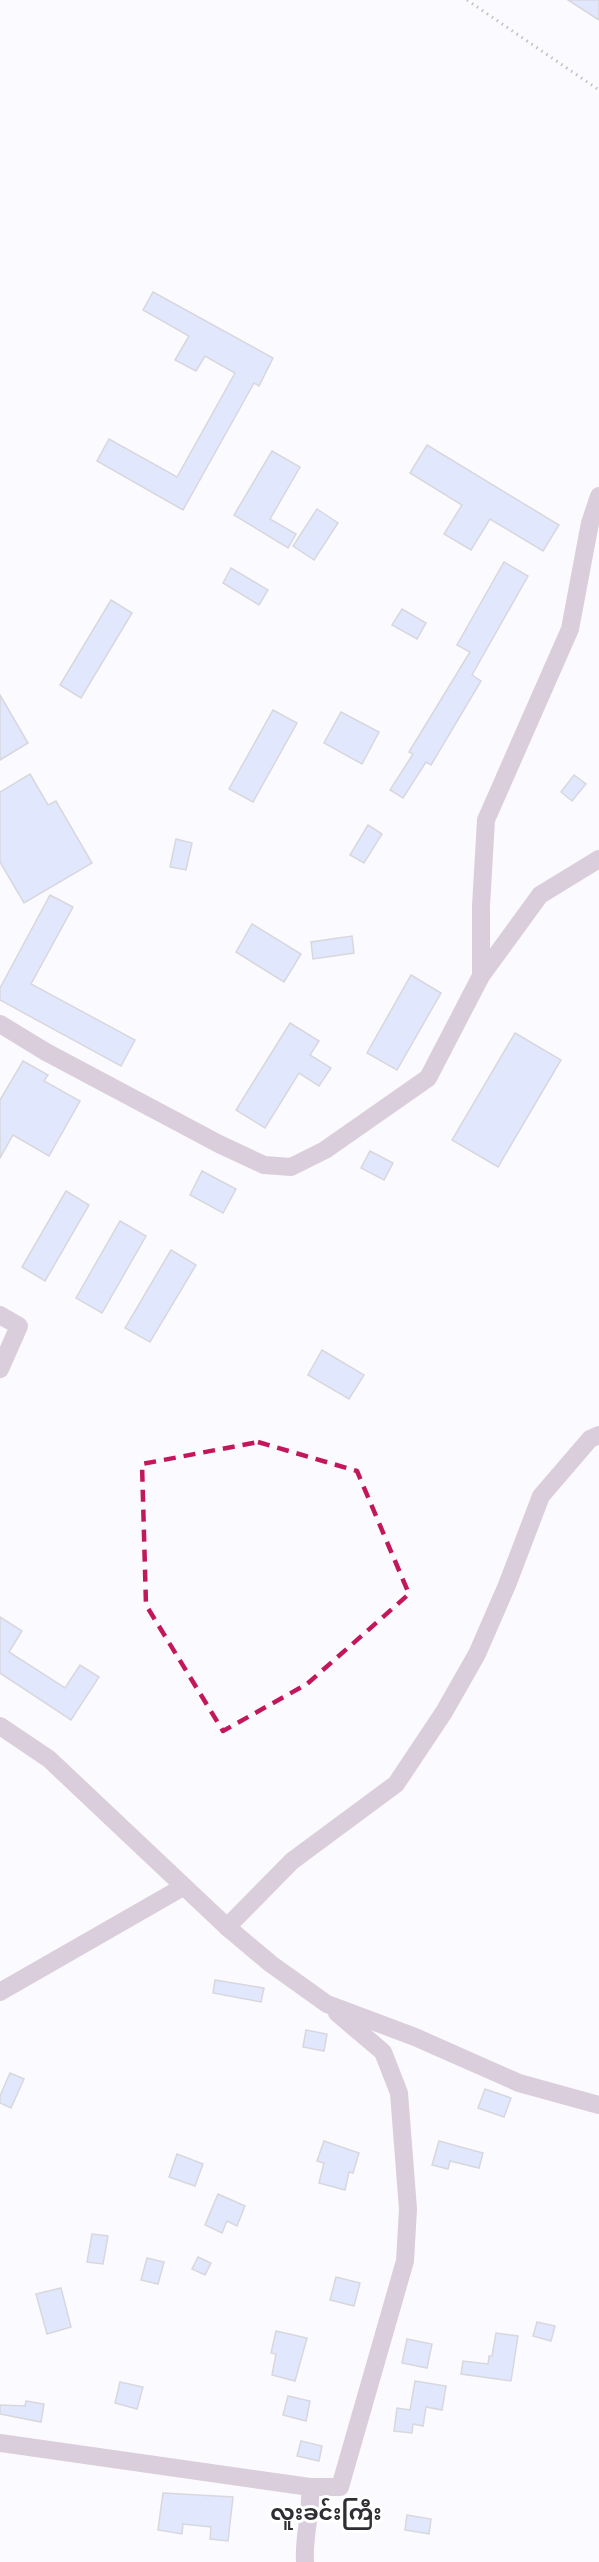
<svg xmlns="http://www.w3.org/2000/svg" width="599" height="2562" font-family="Roboto,'Noto Sans Myanmar',sans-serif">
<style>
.building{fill:#c1d1fd;stroke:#abaeb6;stroke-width:1.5}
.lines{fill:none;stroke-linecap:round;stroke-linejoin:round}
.path{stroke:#7b7a7e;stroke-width:3;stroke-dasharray:1.5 4.5;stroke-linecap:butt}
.minor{stroke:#b199b5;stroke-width:18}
.marked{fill:none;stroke:#c2185b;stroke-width:4.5;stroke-dasharray:12 8;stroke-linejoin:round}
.labels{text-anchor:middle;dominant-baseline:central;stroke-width:6;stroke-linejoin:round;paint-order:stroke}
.quarter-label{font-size:22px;font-weight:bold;fill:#302e35;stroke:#fff}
</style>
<rect width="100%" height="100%" fill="#fbfafe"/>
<g class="building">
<polygon points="568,0 599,0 599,20"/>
<polygon points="153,292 273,358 259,386 254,383 183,510 97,461 109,439 177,477 235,373 205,356 196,371 175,360 189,336 143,310"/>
<polygon points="427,445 559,525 543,551 490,519 471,550 444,534 462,505 410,473"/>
<polygon points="272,451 300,467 270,519 296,534 288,548 234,515"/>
<polygon points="317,509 338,523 314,560 293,546"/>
<polygon points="504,562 528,576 472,675 481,681 431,765 426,762 403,798 390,790 413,754 409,752 470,652 457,645"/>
<polygon points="231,568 268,590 259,605 223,583"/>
<polygon points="111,600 132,613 81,698 60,685"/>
<polygon points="402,609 426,623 417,639 392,625"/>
<polygon points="0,695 28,743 0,760"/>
<polygon points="273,710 297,723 253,802 229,789"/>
<polygon points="341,712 379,732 362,764 324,743"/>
<polygon points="30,774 48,805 56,801 92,863 24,903 0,862 0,792"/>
<polygon points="574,775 586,784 572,801 561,792"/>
<polygon points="368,825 382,834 364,863 350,855"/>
<polygon points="176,839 192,843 186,870 170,867"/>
<polygon points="50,895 73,907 31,984 135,1040 121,1066 0,1000 0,988"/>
<polygon points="252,924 301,954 284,982 236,952"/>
<polygon points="352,936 354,953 313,959 311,942"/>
<polygon points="411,975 441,993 397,1070 367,1053"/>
<polygon points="290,1023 319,1041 310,1055 331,1068 319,1086 299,1073 265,1128 236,1110"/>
<polygon points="515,1033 561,1060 498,1167 452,1140"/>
<polygon points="23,1061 48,1075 44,1081 80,1101 49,1156 13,1135 0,1158 0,1100"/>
<polygon points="370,1151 393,1163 384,1180 361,1168"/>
<polygon points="202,1171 236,1189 223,1213 190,1195"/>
<polygon points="66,1191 89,1205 45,1281 22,1267"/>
<polygon points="120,1221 146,1236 102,1313 76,1298"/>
<polygon points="171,1250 196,1265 150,1342 125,1328"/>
<polygon points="322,1350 364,1375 349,1399 308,1375"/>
<polygon points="0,1617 22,1631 9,1652 65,1688 80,1665 99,1677 71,1720 0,1673"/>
<polygon points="215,1980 264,1988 261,2002 213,1993"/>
<polygon points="306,2030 327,2034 324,2051 303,2047"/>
<polygon points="10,2073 24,2079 11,2108 0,2103 0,2096"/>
<polygon points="485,2089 511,2098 504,2117 478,2108"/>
<polygon points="324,2141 359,2153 353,2173 349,2172 345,2190 319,2183 324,2163 317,2161"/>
<polygon points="439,2141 483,2153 479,2168 450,2161 448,2169 432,2165"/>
<polygon points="177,2154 203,2164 195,2186 169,2177"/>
<polygon points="218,2194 245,2206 237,2226 227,2221 222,2233 205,2225"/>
<polygon points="92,2234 108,2236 103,2264 87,2262"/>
<polygon points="198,2257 211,2263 205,2275 192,2269"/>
<polygon points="147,2258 164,2262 158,2284 141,2280"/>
<polygon points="336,2277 360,2283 354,2306 330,2300"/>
<polygon points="61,2288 71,2327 47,2334 36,2294"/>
<polygon points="537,2322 555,2326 551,2341 533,2336"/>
<polygon points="276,2331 307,2338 295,2381 272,2375 276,2354 271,2353"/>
<polygon points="496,2333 518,2336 511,2381 461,2374 463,2361 488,2364 489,2356 492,2356"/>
<polygon points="407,2339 432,2344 427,2368 402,2363"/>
<polygon points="415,2381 446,2386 442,2410 426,2407 423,2426 413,2424 412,2433 394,2431 397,2408 410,2410"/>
<polygon points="120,2382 143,2387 137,2409 115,2403"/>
<polygon points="288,2396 310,2401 306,2421 283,2415"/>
<polygon points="26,2401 44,2404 41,2422 0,2414 0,2405 25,2406"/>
<polygon points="301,2441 322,2446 319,2461 297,2456"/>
<polygon points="163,2493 233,2497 228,2541 210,2539 211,2527 183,2524 182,2534 158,2530"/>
<polygon points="407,2515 431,2519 429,2534 405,2530"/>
</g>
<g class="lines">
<polyline class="path" points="467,0 599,90"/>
<g class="minor">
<polyline points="481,976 481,906 486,820 570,629 590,523 599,496"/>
<polyline points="0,1024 46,1052 219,1144 264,1165 291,1167 325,1150 428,1078 481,976 540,895 599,859"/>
<polyline points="0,1315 19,1326 0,1369"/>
<polyline points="0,1726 49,1759 227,1927 271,1964 327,2004 415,2037 519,2083 599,2105"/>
<polyline points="227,1927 292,1861 396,1784 444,1712 477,1654 507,1585 541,1496 590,1439 599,1435"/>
<polyline points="0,1992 183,1887"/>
<polyline points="0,2443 310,2487"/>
<path d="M305 2562C303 2537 312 2512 310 2487H340L405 2261 408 2209 399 2093 383 2052 337 2013"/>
</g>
</g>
<path d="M0 0H599V2562H0ZM258 1442 357 1471 409 1594 307 1684 223 1731 146 1605 142 1464Z" fill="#fbfafe" fill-opacity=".55" fill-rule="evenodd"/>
<path class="marked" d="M258 1442 357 1471 409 1594 307 1684 223 1731 146 1605 142 1464Z"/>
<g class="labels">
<g class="quarter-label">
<text x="326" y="2512">လူးခင်းကြီး</text>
</g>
</g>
</svg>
